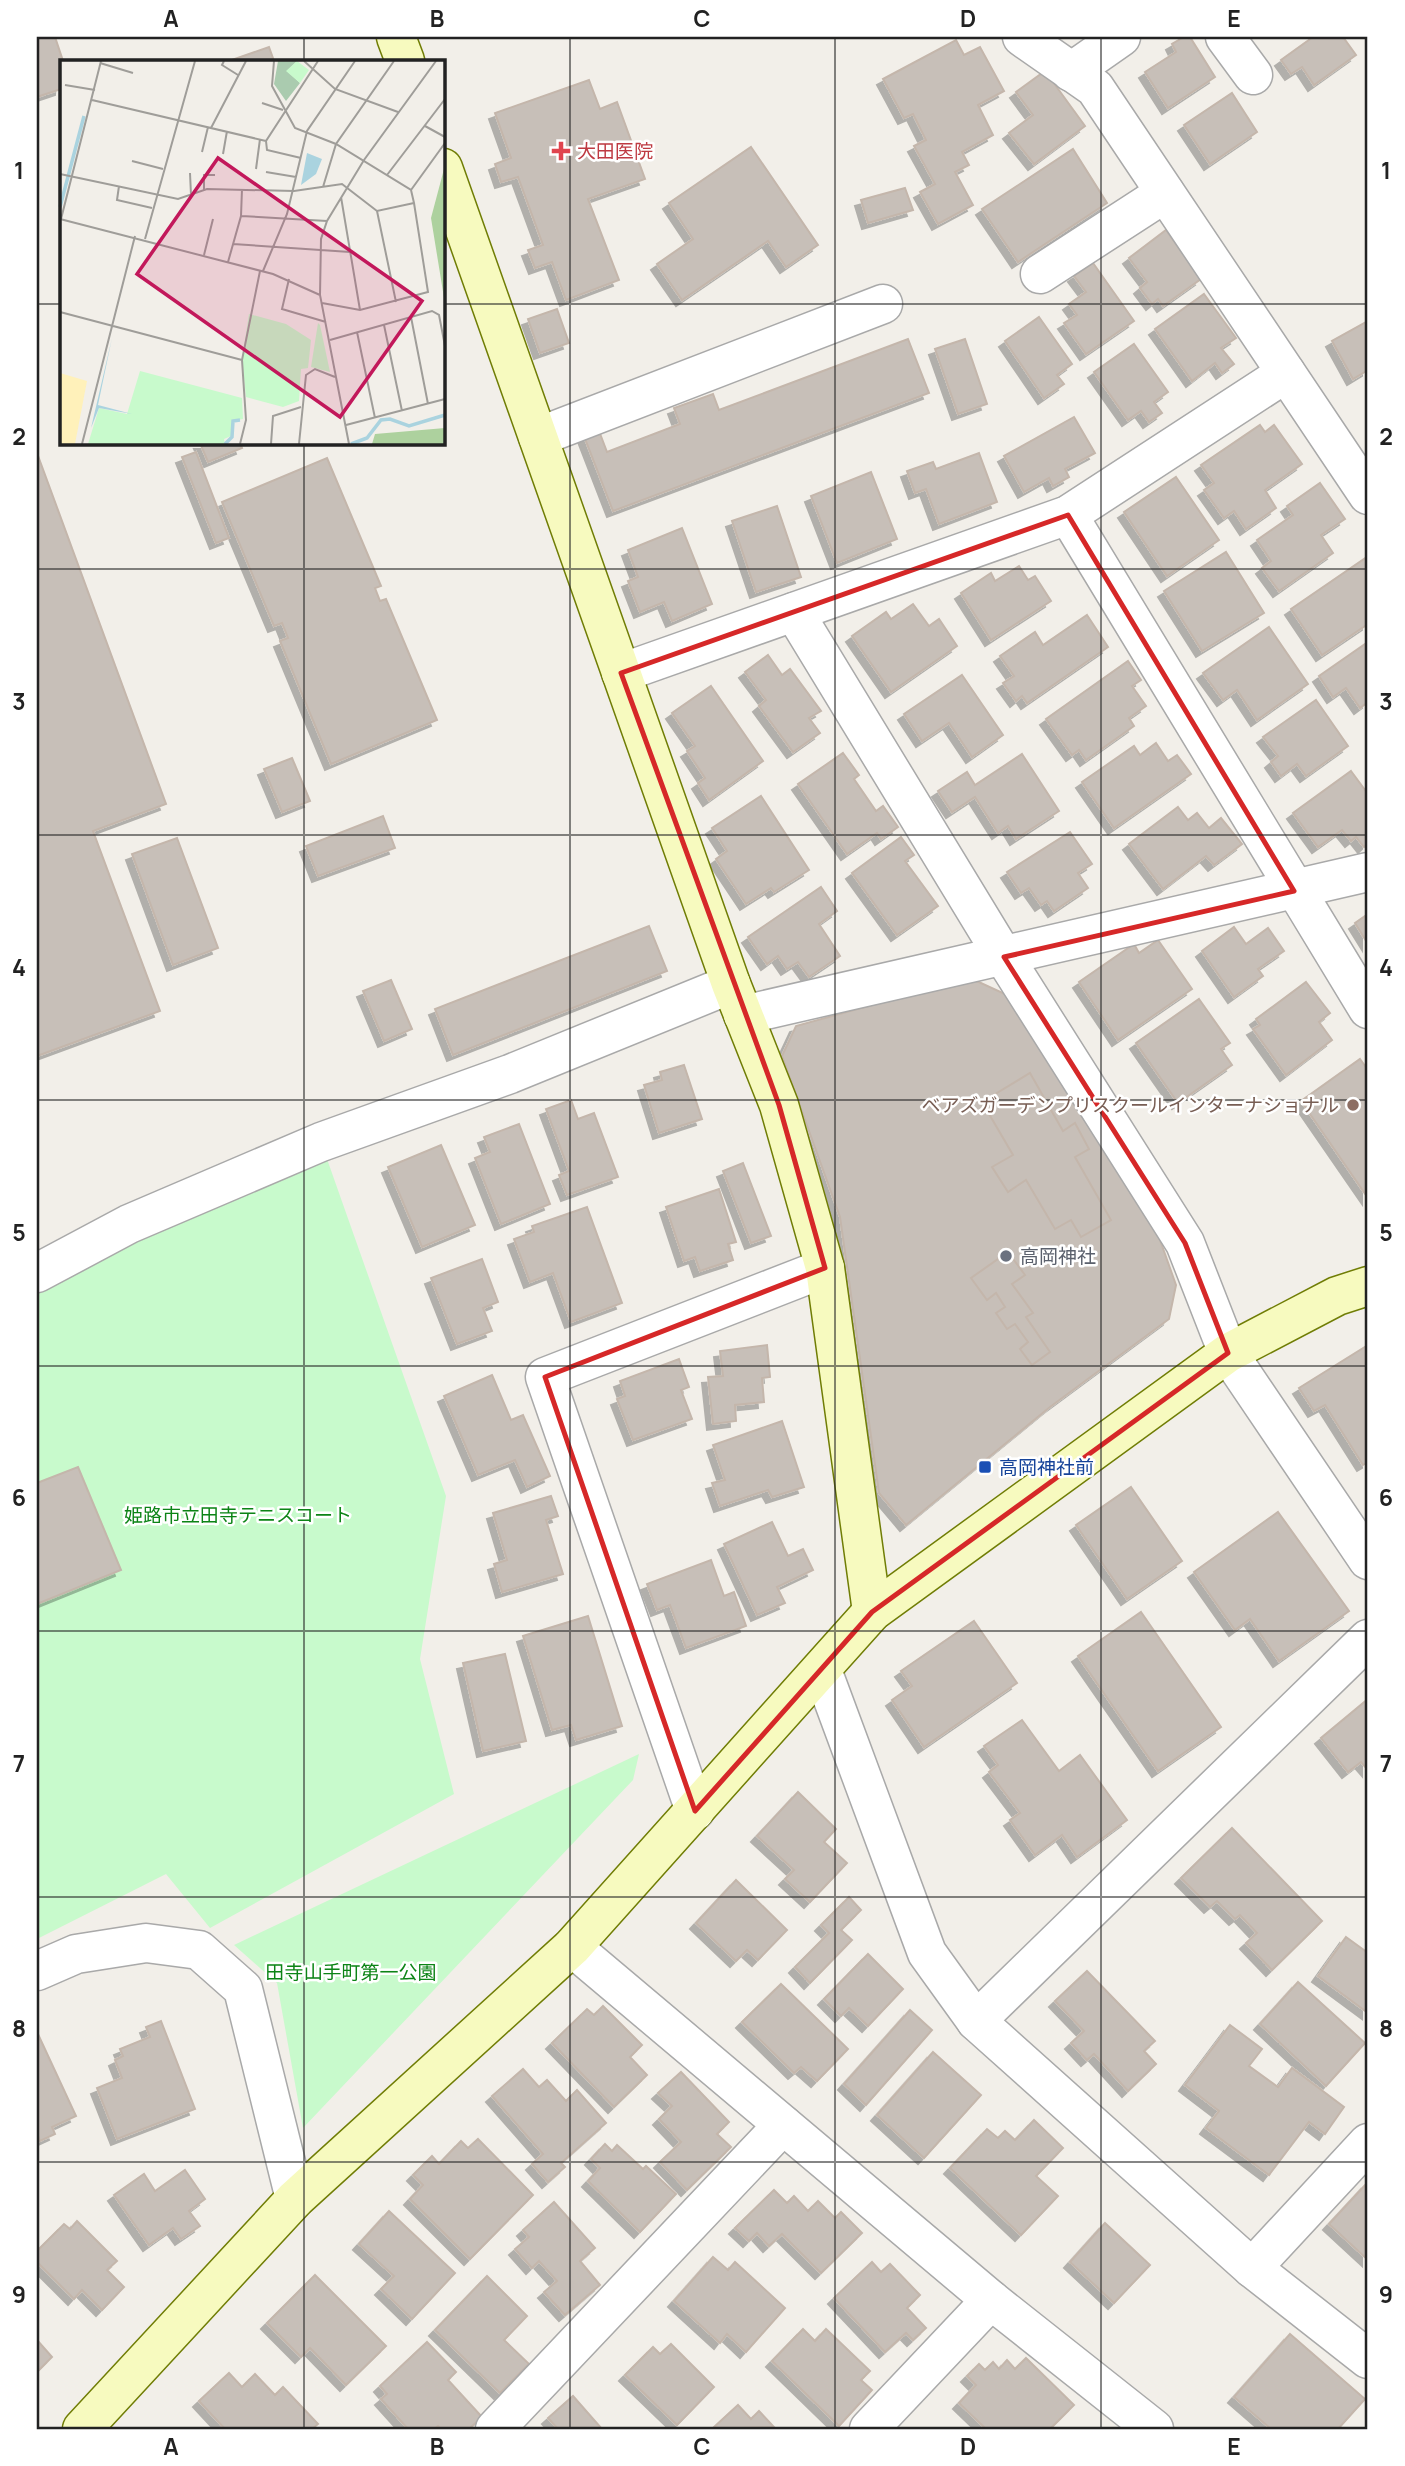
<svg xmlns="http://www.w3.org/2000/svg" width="1405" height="2466" font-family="Manrope,'Noto Sans JP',sans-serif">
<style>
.park{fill:#c8facc}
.building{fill:#c7bfb8;stroke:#c4b6ab;stroke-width:2;filter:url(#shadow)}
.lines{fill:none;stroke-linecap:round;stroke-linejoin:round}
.street-casing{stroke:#a9a9a9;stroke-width:41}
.secondary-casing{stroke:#707d05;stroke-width:41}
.street{stroke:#fff;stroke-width:38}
.secondary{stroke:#f7fabf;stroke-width:38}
.marked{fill:none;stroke:#d62828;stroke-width:5;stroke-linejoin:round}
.grid{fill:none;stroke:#222;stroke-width:2;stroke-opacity:0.55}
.health-dot{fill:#e0444e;stroke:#fff;stroke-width:2.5}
.education-dot{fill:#8d6e63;stroke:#fff;stroke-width:2.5}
.worship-dot{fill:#6b7280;stroke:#fff;stroke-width:2.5}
.transit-dot{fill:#1a4fb4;stroke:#fff;stroke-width:2.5}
.labels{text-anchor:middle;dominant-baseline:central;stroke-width:5;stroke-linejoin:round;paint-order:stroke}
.health-label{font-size:19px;fill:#be3a42;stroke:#fff;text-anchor:start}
.education-label{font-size:19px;fill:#785e54;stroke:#fff;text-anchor:end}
.worship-label{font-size:19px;fill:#5b616d;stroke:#fff;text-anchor:start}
.transit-label{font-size:19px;fill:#164399;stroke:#fff;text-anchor:start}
.park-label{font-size:19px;fill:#0c8416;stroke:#fff}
.inset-river{fill:none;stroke:#aad3df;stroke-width:3.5}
.inset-road{fill:none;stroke:#9f9d99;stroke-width:2}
.view{fill:#c2185b;fill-opacity:0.15;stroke:#c2185b;stroke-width:3.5}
.inset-edge{fill:none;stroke:#222;stroke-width:3.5}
.neatline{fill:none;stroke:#222;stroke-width:2.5}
.grid-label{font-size:23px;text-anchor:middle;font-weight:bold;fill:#222}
</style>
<defs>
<filter id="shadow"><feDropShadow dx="-6" dy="6" stdDeviation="0" flood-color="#0004"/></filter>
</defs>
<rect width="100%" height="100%" fill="#f2efe9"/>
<g class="park">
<polygon points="321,1142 446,1496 420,1659 454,1794 210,1928 166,1874 37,1939 37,1273"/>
<polygon points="639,1754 633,1780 303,2128 277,1983 234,1945"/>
</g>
<g class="building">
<polygon points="37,37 55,37 63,61 61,89 37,97"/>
<polygon points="1184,37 1190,37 1215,77 1168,108 1145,72 1176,52 1172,44"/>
<polygon points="1313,37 1343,37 1356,55 1314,85 1302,67 1291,74 1281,60"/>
<polygon points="956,40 964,55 980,47 1004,91 978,105 993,135 962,152 969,165 955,172 973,205 938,224 920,192 935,184 914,146 926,140 913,114 904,118 883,79"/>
<polygon points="269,47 274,61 229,61"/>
<polygon points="1045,71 1085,126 1034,164 1009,133 1033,115 1016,92"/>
<polygon points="589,80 600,109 617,102 645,179 588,199 619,280 566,300 552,262 535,268 528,250 543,245 518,177 501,182 495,164 511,158 495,113"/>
<polygon points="1232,93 1257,132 1210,164 1184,125"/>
<polygon points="751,147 818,245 786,267 768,241 682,300 657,264 693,239 669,203"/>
<polygon points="1073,149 1107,203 1018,262 982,209"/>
<polygon points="905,188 913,210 868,223 861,200"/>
<polygon points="1166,230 1201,279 1163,306 1158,299 1152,304 1140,288 1147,282 1129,258"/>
<polygon points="1093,263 1134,321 1086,354 1064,323 1077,315 1069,304 1086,292 1074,276"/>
<polygon points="1204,294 1236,338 1221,348 1234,364 1222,373 1215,363 1192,381 1155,329"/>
<polygon points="557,309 569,343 540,353 528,319"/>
<polygon points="1039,317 1072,364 1057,375 1064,384 1044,398 1005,341"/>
<polygon points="1368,321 1368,370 1353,379 1332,341"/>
<polygon points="908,339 929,393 613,511 584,436 599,431 607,452 680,424 674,408 713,394 719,410"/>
<polygon points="965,339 987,404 958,414 935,349"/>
<polygon points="1134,344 1168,392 1154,402 1162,413 1149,422 1141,411 1128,420 1094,372"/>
<polygon points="1074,417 1095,453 1065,469 1069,477 1053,486 1049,478 1024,492 1004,456"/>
<polygon points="1260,425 1265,432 1274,425 1302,464 1265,490 1276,508 1246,529 1234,511 1224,518 1204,490 1214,483 1201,465"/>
<polygon points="200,443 240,443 242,448 208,462"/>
<polygon points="196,452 229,538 216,543 182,457"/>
<polygon points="37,453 166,804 93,831 160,1011 37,1056"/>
<polygon points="979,453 997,502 939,524 926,489 915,493 907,471 933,462 936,469"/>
<polygon points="327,458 381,586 375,588 380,601 386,599 437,720 331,764 280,641 288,638 282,623 274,626 222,502"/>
<polygon points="871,472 897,539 837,563 811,496"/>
<polygon points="1176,477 1219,540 1167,576 1124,512"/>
<polygon points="1320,483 1345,519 1321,535 1333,553 1279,591 1262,568 1271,561 1257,540 1293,515 1287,506"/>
<polygon points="777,506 801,577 756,592 732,521"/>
<polygon points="682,528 712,604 672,621 664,602 640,612 628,581 638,577 628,550"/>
<polygon points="1226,552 1264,613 1202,651 1164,591"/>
<polygon points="1367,557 1368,624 1322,655 1291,609"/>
<polygon points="1019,566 1028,580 1035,576 1051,601 991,640 961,593 991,573 995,581"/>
<polygon points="913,604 929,626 939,619 957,646 891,692 852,636 886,612 891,619"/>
<polygon points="1087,615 1108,647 1027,703 1022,696 1016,701 1003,683 1014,676 1000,656 1035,632 1043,645"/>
<polygon points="1269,627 1308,684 1257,720 1237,690 1223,700 1203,673"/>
<polygon points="1368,642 1368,702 1360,708 1346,688 1333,697 1319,676"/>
<polygon points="768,655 782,675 790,669 821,711 809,718 820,733 793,752 759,706 766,700 745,672"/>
<polygon points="1128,661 1141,680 1132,686 1146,706 1129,718 1134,726 1086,760 1079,750 1072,755 1046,719"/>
<polygon points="962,675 1003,735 972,757 949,723 922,741 904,714"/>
<polygon points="711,686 763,761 709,800 698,783 705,778 687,751 695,746 672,713"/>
<polygon points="1316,700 1348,746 1306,776 1297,764 1281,776 1271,762 1278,756 1263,737"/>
<polygon points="1156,743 1168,761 1177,755 1191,774 1114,828 1082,782 1134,746 1140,755"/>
<polygon points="843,753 859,775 854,779 876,811 883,806 898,827 881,839 877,833 847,854 798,784"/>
<polygon points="1022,754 1059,811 1016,839 1008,826 998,833 975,797 952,812 938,791 967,772 975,785"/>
<polygon points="292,758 310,801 282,812 264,769"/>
<polygon points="1351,771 1368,794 1368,843 1364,847 1356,837 1351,841 1342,830 1318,847 1293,813"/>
<polygon points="761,796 809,870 774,892 771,888 746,904 716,859 727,851 712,828"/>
<polygon points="1178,807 1188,820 1197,813 1209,828 1221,818 1242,844 1214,865 1206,856 1163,889 1129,844"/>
<polygon points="383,816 395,848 318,876 306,846"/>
<polygon points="1070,832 1092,864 1078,873 1088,888 1054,911 1047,901 1041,905 1029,888 1021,893 1007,872"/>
<polygon points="901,837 914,855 905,861 938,906 897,935 852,873"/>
<polygon points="177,838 218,948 173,965 132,854"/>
<polygon points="821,887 837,911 819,924 840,956 809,977 798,962 787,969 778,956 767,964 748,937"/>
<polygon points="1368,914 1368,944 1355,923"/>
<polygon points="649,926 667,971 453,1055 435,1009"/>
<polygon points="1234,927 1246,944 1268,928 1284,951 1258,969 1263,976 1234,997 1202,951"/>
<polygon points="1158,940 1192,989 1118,1040 1079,982 1134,944 1139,953"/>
<polygon points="970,978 1005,994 1124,1174 1155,1226 1176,1285 1169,1319 1050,1407 906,1525 879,1493 840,1217 782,1056 796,1026"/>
<polygon points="391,980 412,1029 384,1041 363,991"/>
<polygon points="1306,982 1330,1013 1319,1022 1332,1040 1286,1075 1253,1029 1260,1025 1256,1019"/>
<polygon points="1199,999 1230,1043 1221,1049 1232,1065 1178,1103 1136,1043"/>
<polygon points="1360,1059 1368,1070 1368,1198 1301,1101"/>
<polygon points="684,1065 702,1119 659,1133 644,1085 662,1080 660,1072"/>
<polygon points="1030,1073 1063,1131 1075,1123 1089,1149 1075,1157 1111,1220 1081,1237 1071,1220 1055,1229 1026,1180 1008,1192 992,1167 1013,1155 982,1102"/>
<polygon points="571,1100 578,1119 594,1113 618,1177 567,1195 559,1175 569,1171 546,1109"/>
<polygon points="519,1124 550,1204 501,1224 475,1158 490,1152 484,1137"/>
<polygon points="441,1145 475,1225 422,1247 388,1167"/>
<polygon points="743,1163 771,1236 751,1243 723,1171"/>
<polygon points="719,1189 736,1242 728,1244 733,1260 700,1271 695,1257 684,1261 666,1207"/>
<polygon points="587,1207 622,1303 571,1322 553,1273 530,1282 514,1239 534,1232 532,1226"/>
<polygon points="1008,1252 1025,1275 1012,1284 1033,1313 1026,1317 1050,1352 1032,1365 1020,1349 1028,1342 1015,1324 1007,1329 996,1313 1005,1307 996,1293 987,1300 971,1278"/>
<polygon points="482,1259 498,1302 483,1308 492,1331 457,1344 431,1278"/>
<polygon points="767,1345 770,1377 762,1378 764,1402 735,1405 736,1421 713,1424 708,1377 723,1376 720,1351"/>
<polygon points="1368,1345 1368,1462 1363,1465 1325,1405 1314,1411 1299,1388"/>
<polygon points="679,1359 689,1387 681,1390 692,1419 633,1440 617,1399 625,1396 620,1381"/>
<polygon points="492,1375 511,1420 523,1415 550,1476 527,1487 515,1460 478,1475 444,1396"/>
<polygon points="782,1421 804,1487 772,1497 768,1490 720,1506 712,1483 725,1480 713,1445"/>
<polygon points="78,1467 121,1570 37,1604 37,1483"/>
<polygon points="1131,1487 1182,1561 1127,1599 1076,1525"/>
<polygon points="551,1496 558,1516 546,1520 563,1574 502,1592 494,1564 507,1560 493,1513"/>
<polygon points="1278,1512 1349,1611 1279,1661 1250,1619 1235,1630 1194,1572"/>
<polygon points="772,1522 788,1556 803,1549 813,1570 777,1587 785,1603 757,1615 724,1544"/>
<polygon points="711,1560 724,1596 734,1592 746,1626 686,1648 670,1605 657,1610 647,1584"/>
<polygon points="1141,1612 1221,1727 1158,1771 1078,1656"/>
<polygon points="588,1616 622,1726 576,1740 571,1725 552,1730 523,1636"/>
<polygon points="974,1621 1017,1683 924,1747 892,1700 912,1686 901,1671"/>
<polygon points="505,1654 526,1741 483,1751 463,1663"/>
<polygon points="1368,1699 1368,1770 1361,1762 1348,1772 1321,1738"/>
<polygon points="1022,1720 1059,1771 1080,1755 1127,1820 1077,1857 1062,1835 1035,1855 1010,1820 1020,1813 989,1772 998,1765 984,1746"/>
<polygon points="798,1792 836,1829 824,1842 847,1863 810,1902 785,1879 794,1870 757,1836"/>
<polygon points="1232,1828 1322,1921 1272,1970 1246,1943 1257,1933 1240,1915 1235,1919 1217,1901 1210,1907 1181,1878"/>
<polygon points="736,1880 787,1930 758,1960 747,1950 736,1961 696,1923"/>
<polygon points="849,1897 861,1910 841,1930 852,1940 810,1983 795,1967 829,1933 821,1925"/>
<polygon points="1346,1937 1368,1953 1368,2013 1318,1976"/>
<polygon points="868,1954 903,1989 868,2026 849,2008 841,2016 824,1999"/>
<polygon points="1087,1971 1155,2041 1144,2051 1156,2064 1128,2091 1094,2054 1087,2060 1071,2043 1084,2031 1055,2001"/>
<polygon points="1298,1982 1365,2043 1326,2086 1260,2024"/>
<polygon points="781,1984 848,2049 817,2081 801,2067 794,2073 742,2022"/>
<polygon points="603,2006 642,2045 630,2057 647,2075 614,2107 552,2043 587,2009 594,2015"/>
<polygon points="910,2010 932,2030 866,2105 844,2084"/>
<polygon points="161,2021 195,2109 117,2139 97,2088 122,2078 115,2060 123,2056 120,2049 150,2037 146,2027"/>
<polygon points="1230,2025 1262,2049 1249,2066 1278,2087 1292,2068 1344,2107 1325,2134 1309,2122 1269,2175 1206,2128 1219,2111 1185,2085"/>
<polygon points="37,2032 76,2116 52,2127 55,2134 40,2141 37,2134"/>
<polygon points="933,2052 981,2095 924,2158 877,2115"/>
<polygon points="523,2069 539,2087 547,2080 566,2101 577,2090 606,2123 561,2163 565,2167 548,2182 532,2164 543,2154 492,2096"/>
<polygon points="681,2072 729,2122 717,2134 731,2147 687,2190 660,2162 681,2142 659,2119 672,2106 658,2093"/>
<polygon points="1034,2120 1063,2148 1036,2176 1058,2196 1021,2235 950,2168 987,2129 998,2138 1005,2131 1015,2140"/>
<polygon points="478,2139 533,2195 470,2259 410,2199 423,2185 413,2175 432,2156 439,2164 461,2141 468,2148"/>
<polygon points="605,2144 612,2151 617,2145 643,2169 646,2166 676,2194 640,2232 588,2181 600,2168 591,2159"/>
<polygon points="185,2170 205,2199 189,2211 200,2226 181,2239 173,2228 149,2245 114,2195 144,2174 155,2191"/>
<polygon points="1367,2183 1368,2184 1368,2260 1329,2224"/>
<polygon points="774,2190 787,2203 794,2196 808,2211 818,2201 835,2218 841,2212 862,2233 821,2273 782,2234 769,2246 757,2233 749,2241 735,2228"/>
<polygon points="554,2202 595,2248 580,2261 600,2285 565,2315 544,2292 557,2281 539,2261 532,2268 515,2249 529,2237 523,2230"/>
<polygon points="389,2211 455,2273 412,2319 381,2289 394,2276 359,2244"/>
<polygon points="77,2221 117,2261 107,2270 124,2287 102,2310 82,2290 74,2299 37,2262 37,2251 64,2224 70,2229"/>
<polygon points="1105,2223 1150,2265 1114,2303 1070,2262"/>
<polygon points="713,2257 728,2270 735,2262 785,2308 746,2352 727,2334 720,2343 674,2301"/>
<polygon points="872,2262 881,2272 890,2264 920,2295 907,2308 926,2328 913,2340 906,2333 885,2352 834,2298"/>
<polygon points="315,2275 386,2346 346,2385 310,2348 301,2357 267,2323"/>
<polygon points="487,2276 527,2316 504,2340 529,2364 500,2393 435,2330"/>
<polygon points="803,2329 815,2341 826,2329 870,2371 861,2380 872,2390 839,2426 772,2361"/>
<polygon points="1290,2334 1365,2399 1338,2429 1271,2429 1234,2397"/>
<polygon points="37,2340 52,2357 37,2372"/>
<polygon points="427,2342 456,2372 448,2380 482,2417 469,2429 441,2429 438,2426 434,2429 408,2429 381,2399 387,2394 380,2386"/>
<polygon points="671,2344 714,2387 677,2425 625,2375 653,2347 660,2354"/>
<polygon points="1026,2358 1074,2405 1050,2429 986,2429 959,2403 976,2385 967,2376 979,2364 985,2370 993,2362 999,2369 1007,2360 1015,2369"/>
<polygon points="229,2373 242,2387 255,2374 275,2395 283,2387 318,2424 312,2429 225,2429 199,2401"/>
<polygon points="573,2396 602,2429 558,2429 548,2418"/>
<polygon points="738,2405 751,2419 759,2411 774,2427 712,2429"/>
</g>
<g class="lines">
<g class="street-casing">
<g id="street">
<polyline points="1022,37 1095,88 1368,495"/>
<polyline points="1225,37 1253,75"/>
<polyline points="1071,72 1121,37"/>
<polyline points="1040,274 1165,193"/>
<polyline points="538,437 883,304"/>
<polyline points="1068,515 1368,1009"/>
<polyline points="794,612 1004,957 1185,1243 1228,1353 1368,1560"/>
<polyline points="621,673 1068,515 1286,373"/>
<polyline points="743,1015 1368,872"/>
<polyline points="37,1273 129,1224 321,1142 510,1074 731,984"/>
<polyline points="822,1670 927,1953 976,2021 1252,2268 1368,2359"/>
<polyline points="695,1811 545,1377 825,1268"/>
<polyline points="572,1947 991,2300 1154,2429"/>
<polyline points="37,1971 76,1954 146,1943 199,1950 243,1989 295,2199"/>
<polyline points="976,2021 1368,1639"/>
<polyline points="1252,2268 1368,2143"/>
<polyline points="495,2429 783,2125"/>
<polyline points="869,2429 991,2300"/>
</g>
</g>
<g class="secondary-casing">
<g id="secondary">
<polyline points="396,37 405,61"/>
<polyline points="443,168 731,984 779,1105 825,1268 872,1612"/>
<polyline points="82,2429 295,2199 572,1947 872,1612 1228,1353 1337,1296 1368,1286"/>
</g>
</g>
<use href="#street" class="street"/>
<use href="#secondary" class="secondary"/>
</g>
<path class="marked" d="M1068 515 1294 891 1004 957 1185 1243 1228 1353 872 1612 695 1811 545 1377 825 1268 779 1105 621 673Z"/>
<path class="grid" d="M304 37V61M570 37V2429M835 37V2429M1101 37V2429M37 304H61M443 304H1368M304 443V2429M37 569H1368M37 835H1368M37 1100H1368M37 1366H1368M37 1631H1368M37 1897H1368M37 2162H1368"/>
<path class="health-dot" d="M557.5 140.5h7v7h7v7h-7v7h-7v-7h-7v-7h7z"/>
<circle class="education-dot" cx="1353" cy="1105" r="7"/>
<circle class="worship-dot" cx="1006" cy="1256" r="7"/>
<rect class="transit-dot" x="978" y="1460" width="14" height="14" rx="3.5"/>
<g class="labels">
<g class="health-label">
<text x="577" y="151">大田医院</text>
</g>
<g class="education-label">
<text x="1339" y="1105">ベアズガーデンプリスクールインターナショナル</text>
</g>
<g class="worship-label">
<text x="1020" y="1256">高岡神社</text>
</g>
<g class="transit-label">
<text x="999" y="1467">高岡神社前</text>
</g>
<g class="park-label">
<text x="238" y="1515">姫路市立田寺テニスコート</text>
<text x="351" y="1972">田寺山手町第一公園</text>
</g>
</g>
<g transform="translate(60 60)">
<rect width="385" height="385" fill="#f2efe9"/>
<path d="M384 109 385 108V244L371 158ZM385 368V384H312L315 374Z" fill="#add19e"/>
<path d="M0 313 27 321 15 384H0Z" fill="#fff1ba"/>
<path d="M218 1H237L227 11 240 23 226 41 214 24Z" fill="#aacbaf"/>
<path d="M237 1 249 10 240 23 226 11ZM189 254 226 264 251 280 248 308 241 309 239 341 223 347 186 337 182 300ZM258 263 260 265 270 312 251 307ZM80 311 182 338 183 359 173 361 171 376 164 379 165 384H28L39 348 67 354Z" fill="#c8facc"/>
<path d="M247 93 262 99 256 114 241 125ZM52 278 38 345 72 354 39 348 31 368Z" fill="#aad3df"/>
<path class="inset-river" d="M0 147 24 56M165 384 172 377 173 361 180 360M291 384 307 378 321 360 330 359 349 366 385 355"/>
<path class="inset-road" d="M164 1 162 5 178 15M214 1 212 26 235 68 276 84 351 130 354 143 368 232 300 250 262 243M244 1 275 29 338 52M40 3 73 13M5 25 35 30M32 40 206 81M202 43 223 50M365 66 385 77M151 68 186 1M142 92 148 67M163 94 167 71M241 98 207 90 206 81 258 1M72 101 103 109M196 109 200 79M206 112 236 117M130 113 131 135M0 114 118 139 147 129 234 131 282 124 317 151 354 143M327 115 385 39M59 126 57 140 92 148M263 127 276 84 334 1M144 130V115H155M351 130 385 83M281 137 300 250M317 151 336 242M181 156 267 161M0 159 213 214 260 235M1 159 41 1M85 179 135 1M173 184 290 192M144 195 153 159M168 202 181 156 182 129M203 211 227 154 247 71 295 1M229 219 222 249 266 262M0 252 182 300M351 257 368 344M324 265 342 351M297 272 315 358M270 280 372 251 379 255 385 286M286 365 385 339M22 384 75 176M180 384 186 360 182 300 200 211M211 384 213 356 241 347M239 384 246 315 255 309 275 317M289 384 260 235 261 179 267 161 304 100 376 1"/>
<path class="view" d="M158 98 362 241 280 357 77 214Z"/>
<rect width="385" height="385" class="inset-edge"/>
</g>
<rect width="1405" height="2466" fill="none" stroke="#ffffff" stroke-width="77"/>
<rect x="38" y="38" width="1328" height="2390" class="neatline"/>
<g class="grid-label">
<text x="171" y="27">A</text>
<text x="437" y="27">B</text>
<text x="702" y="27">C</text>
<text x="968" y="27">D</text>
<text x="1234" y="27">E</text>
<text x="19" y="179">1</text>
<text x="1386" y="179">1</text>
<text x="19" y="445">2</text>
<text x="1386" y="445">2</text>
<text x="19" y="710">3</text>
<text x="1386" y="710">3</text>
<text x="19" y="976">4</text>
<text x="1386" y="976">4</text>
<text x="19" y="1241">5</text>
<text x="1386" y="1241">5</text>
<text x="19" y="1506">6</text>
<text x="1386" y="1506">6</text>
<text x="19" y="1772">7</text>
<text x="1386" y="1772">7</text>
<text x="19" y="2037">8</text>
<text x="1386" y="2037">8</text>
<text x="19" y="2303">9</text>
<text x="1386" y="2303">9</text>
<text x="171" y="2455">A</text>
<text x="437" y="2455">B</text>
<text x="702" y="2455">C</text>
<text x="968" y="2455">D</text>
<text x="1234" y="2455">E</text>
</g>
</svg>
